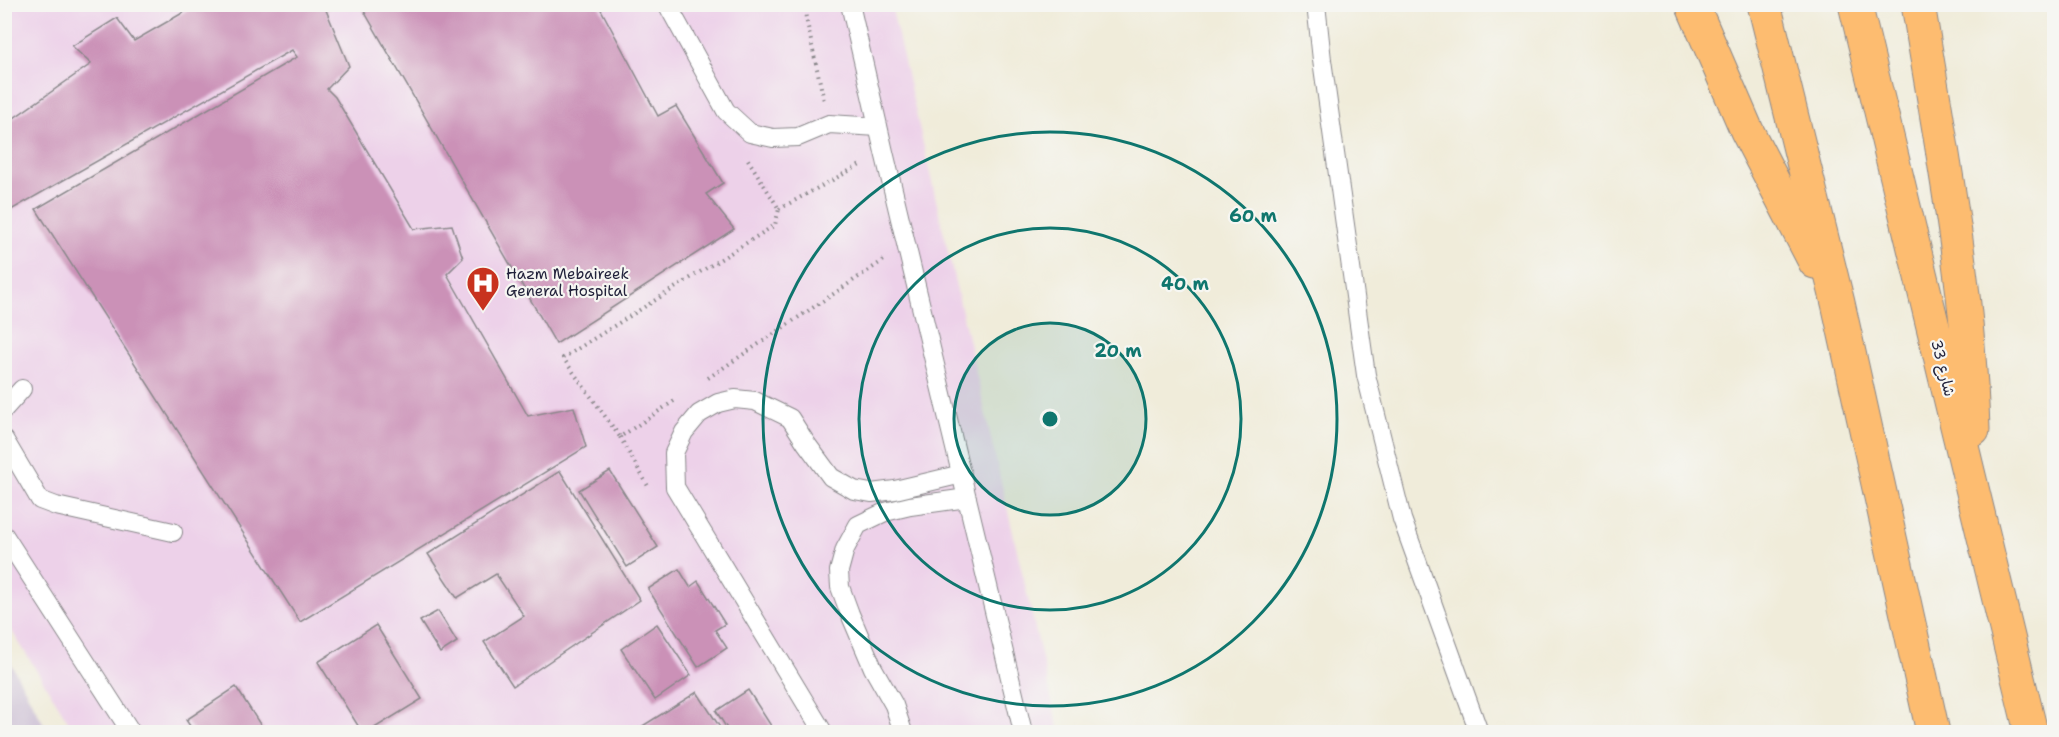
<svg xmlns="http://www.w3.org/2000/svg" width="2059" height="737" font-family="'Shantell Sans','Playpen Sans Arabic',sans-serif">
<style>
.built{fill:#edd1e9}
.industrial{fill:#ccbfd4}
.building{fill:#cb91b7}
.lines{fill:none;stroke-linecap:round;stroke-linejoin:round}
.lane-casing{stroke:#89878a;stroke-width:20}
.highway-casing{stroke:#89878a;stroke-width:35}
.path{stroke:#89878a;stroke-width:4;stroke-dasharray:1.5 4.5;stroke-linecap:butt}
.lane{stroke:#fff;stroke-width:18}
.highway{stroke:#fdbc70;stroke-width:33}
.ring{fill:none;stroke:#0f766e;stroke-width:3}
.labels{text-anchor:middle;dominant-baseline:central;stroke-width:4.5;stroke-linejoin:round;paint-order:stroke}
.poi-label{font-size:15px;fill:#22223b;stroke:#f6f6f2;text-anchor:start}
.street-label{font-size:15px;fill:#22223b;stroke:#f6f6f2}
.centre{fill:#0f766e;stroke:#f6f6f2;stroke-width:3}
.ring-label{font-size:18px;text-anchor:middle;font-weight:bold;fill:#0f766e;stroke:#f6f6f2;stroke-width:4.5;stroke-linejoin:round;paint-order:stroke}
</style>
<rect width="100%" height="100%" fill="#f6f6f2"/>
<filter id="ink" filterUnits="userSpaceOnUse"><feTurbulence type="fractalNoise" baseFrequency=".0167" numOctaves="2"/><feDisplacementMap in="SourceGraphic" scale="12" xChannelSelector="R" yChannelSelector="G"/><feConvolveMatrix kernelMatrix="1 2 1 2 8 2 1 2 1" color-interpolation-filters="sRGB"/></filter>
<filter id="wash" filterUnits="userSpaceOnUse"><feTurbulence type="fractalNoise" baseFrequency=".008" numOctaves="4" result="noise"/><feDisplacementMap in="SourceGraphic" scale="24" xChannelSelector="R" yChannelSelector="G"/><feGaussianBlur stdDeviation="1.35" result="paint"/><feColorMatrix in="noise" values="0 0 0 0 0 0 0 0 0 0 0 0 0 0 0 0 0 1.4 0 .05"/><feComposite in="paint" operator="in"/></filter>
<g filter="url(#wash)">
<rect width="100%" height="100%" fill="#f0ecda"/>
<polygon class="built" points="5,5 891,5 1059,732 75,732 5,620"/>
<polygon class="industrial" points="4,653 5,653 48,732 5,732"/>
<g id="blocks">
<g class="building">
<polygon points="198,4 335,4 326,10 349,66 327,89 335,97 414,229 452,225 463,258 447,274 528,416 574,407 586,447 300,622 36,209 297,57 292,50 4,214 4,125 91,64 72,46 117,18 134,41"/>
<polygon points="360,4 598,4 658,116 676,106 723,183 706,194 734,229 556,344"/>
<polygon points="560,471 640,600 513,686 484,642 524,616 496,574 457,598 428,554"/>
<polygon points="610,471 658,547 627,567 579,490"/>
<polygon points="679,569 690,587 698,581 725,624 715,630 727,648 698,667 648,589"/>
<polygon points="438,611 457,642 440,653 420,621"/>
<polygon points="657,624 691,675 655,700 621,649"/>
<polygon points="376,625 422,699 368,732 362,732 318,662"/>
<polygon points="236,687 265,732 194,732 186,720"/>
<polygon points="748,690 775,732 729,732 716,711"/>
<polygon points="697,692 723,732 633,732"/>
</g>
</g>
</g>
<g filter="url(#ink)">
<use href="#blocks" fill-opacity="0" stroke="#89878a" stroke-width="1.5"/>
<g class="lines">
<g class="lane-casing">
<g id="lane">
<polyline points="667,4 726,111 750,133 773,138 798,137 829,124 878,127"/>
<polyline points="850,4 884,152 1023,732"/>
<polyline points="1316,4 1322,60 1366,375 1402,519 1479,732"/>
<polyline points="4,409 22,389"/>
<polyline points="4,439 40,500 56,506 173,532"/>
<polyline points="4,535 131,732"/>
<polyline points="823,732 675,487 674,453 684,432 699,414 718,403 735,399 755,401 790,418 806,443 831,477 854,490 871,493 895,490 962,474"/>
<polyline points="903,732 894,705 873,668 850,614 840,587 839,571 845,549 858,525 885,512 910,506 967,498"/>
</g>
</g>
<g class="highway-casing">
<g id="highway">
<polyline points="1692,4 1747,131 1815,262"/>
<polyline points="1764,4 1838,303 1933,732"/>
<polyline points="1855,4 2031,732"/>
<path d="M1918 4C1941 146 1969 286 1973 430"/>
</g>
</g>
<g class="path">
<polyline points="803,4 824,101"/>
<polyline points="779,209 862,164"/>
<polyline points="708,378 884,260"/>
<polyline points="674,401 620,437 563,358 775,225 779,209 747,158"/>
<polyline points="620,437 648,486"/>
</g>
<use href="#lane" class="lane"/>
<use href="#highway" class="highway"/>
</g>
</g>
<circle cx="1050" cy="419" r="96" fill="#0f766e" fill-opacity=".12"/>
<g class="ring">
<circle cx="1050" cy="419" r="96"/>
<circle cx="1050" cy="419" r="191"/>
<circle cx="1050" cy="419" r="287"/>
</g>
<defs>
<g id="hospital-pin" transform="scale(1.725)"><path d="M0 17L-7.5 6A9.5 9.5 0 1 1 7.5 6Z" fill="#c8321e" stroke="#f6f6f2"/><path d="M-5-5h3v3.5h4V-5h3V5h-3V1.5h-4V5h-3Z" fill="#fff"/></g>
</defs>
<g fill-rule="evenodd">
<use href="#hospital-pin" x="483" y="283"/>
</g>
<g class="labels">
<g class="poi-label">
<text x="506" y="274">Hazm Mebaireek<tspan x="506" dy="17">General Hospital</tspan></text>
</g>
<g class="street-label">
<text transform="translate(1943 368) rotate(76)">شارع 33</text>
</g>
</g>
<circle cx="1050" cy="419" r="9" class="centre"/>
<g class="ring-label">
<text x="1253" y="222">60 m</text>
<text x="1185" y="290">40 m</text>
<text x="1118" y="357">20 m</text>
</g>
<rect width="2059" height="737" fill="none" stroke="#f6f6f2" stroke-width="24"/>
</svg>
